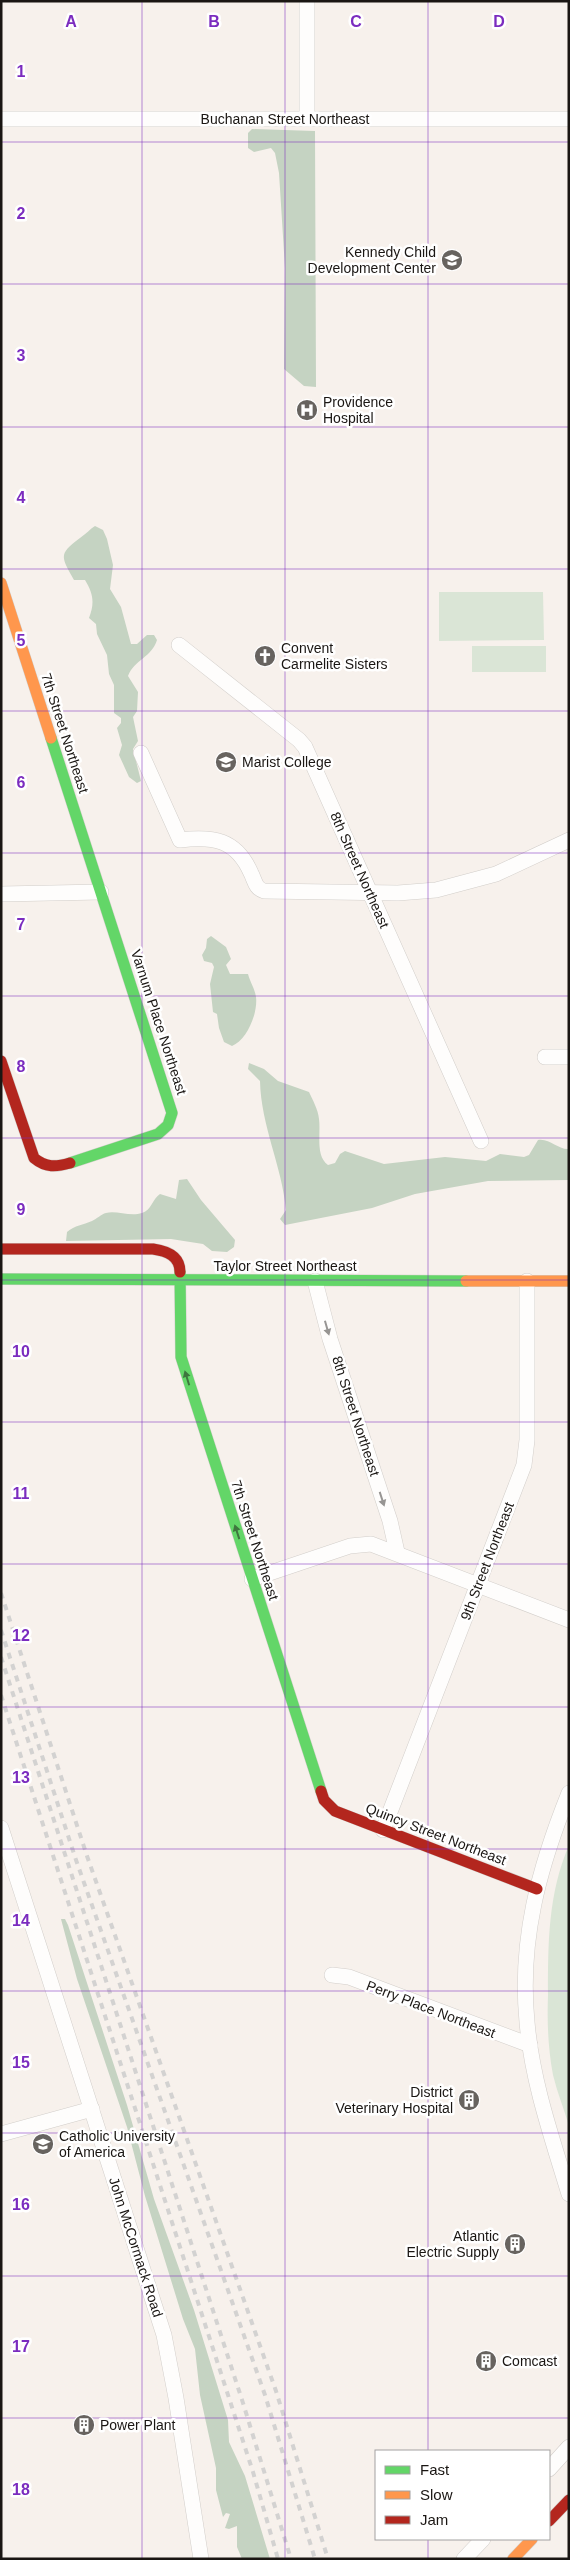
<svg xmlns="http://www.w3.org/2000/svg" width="570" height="2560" font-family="Arial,sans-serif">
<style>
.green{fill:#dae5d6}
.forest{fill:#c5d3c2}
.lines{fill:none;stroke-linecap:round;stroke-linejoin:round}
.street-casing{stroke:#d2ceca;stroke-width:16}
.fast-casing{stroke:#d2ceca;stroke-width:12}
.slow-casing{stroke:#d2ceca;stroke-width:12}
.jam-casing{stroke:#d2ceca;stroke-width:12}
.street{stroke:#fefdfc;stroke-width:15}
.fast{stroke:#63d668;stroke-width:11}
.slow{stroke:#ff974d;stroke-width:11}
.jam{stroke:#b3261e;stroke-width:11}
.rail{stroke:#d3d2d1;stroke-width:4;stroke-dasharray:6 6;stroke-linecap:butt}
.oneway{fill:#979593}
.oneway2{fill:#3e763e}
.grid{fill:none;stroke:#7b2cbf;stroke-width:1;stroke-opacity:0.55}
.labels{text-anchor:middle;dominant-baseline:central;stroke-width:5;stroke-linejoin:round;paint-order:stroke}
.street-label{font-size:14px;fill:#1a1613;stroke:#fff}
.poi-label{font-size:14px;fill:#1a1613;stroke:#fff;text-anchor:start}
.grid-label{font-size:16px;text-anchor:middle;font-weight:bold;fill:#7b2cbf;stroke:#fff;stroke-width:5;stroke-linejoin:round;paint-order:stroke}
</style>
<rect width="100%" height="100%" fill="#f7f1ec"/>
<g class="green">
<polygon points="439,592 543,592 544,640 439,641"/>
<rect x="472" y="646" width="74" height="26"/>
<path d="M569 1845V2126C564 2109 557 2092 553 2075 548 2048 547 2022 548 1995 548 1943 548 1894 569 1845Z"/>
</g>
<g class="forest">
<polygon points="252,129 315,131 316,387 304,386 284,369 285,268 279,173 275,153 271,148 254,152 248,148 248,133"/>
<path d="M95 526 103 530 107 539 113 565 110 589 121 607 131 644H137L147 635H154L157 640C152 657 134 660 128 676L138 692 137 711 133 717 138 741 133 749 141 781 137 783 129 777 119 755 122 745 117 728 121 723V718L114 713V685L109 674 107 655 97 634 96 624 89 618C95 603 93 593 85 580H74C61 557 58 554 80 538 86 534 90 529 95 526Z"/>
<path d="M211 936 226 947 231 959 226 965 230 974H248C250 982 255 989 256 997 258 1013 247 1040 232 1046L224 1042 219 1028 217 1014 213 1012 210 984 214 967 212 963 204 961 202 955 206 948 207 939Z"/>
<path d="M249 1063 264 1069 278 1081 309 1092C313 1101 318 1109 319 1119 321 1133 315 1156 328 1165L335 1163 340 1154 345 1151 384 1164 445 1157 486 1161 500 1154 524 1157 529 1155 538 1140C550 1138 558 1150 569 1149V1180L488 1181 415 1194 372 1208 285 1225 280 1219 286 1210C282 1166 261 1126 260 1081L248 1069Z"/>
<path d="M187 1179 201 1200 235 1240 234 1247 227 1252 212 1251 203 1244 171 1239 66 1241 67 1232C75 1225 83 1225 92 1221 97 1219 101 1214 106 1213 116 1210 130 1217 142 1213 152 1210 152 1199 160 1194L176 1199 179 1180Z"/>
<polygon points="61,1919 65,1919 68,1925 127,2105 154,2199 194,2310 228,2420 229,2442 245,2476 270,2559 242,2559 237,2547 237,2526 229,2529 225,2528 230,2514 226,2513 223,2517 216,2490 216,2468 200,2395 195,2349 183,2319 145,2196 127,2127 77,1979"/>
</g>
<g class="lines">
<g class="street-casing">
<g id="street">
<polyline points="307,1 307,119"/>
<polyline points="1,119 569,119"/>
<polyline points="179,645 299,740 305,747 481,1141"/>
<path d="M141 753 180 840C213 836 236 839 251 873 255 881 255 888 264 891L398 893 436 890 496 874 569 840"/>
<polyline points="1,894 101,892"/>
<polyline points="545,1057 569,1057"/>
<polyline points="315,1281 330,1339 390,1521 397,1552"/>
<polyline points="252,1579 350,1546 371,1544 569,1620"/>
<path d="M569 1793C539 1868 519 1940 527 2022 532 2081 552 2138 569 2194"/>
<polyline points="1,1828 164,2335 176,2398 201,2559"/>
<polyline points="383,1830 524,1465 527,1440 527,1281"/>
<polyline points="332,1975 349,1977 530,2045"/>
<polyline points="1,2134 92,2109"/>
<polyline points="549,2469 569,2447"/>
<polyline points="464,2559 483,2539"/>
</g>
</g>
<g class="fast-casing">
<g id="fast">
<polyline points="51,738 172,1113 168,1125 158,1134 70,1163"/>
<polyline points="180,1272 181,1357 321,1791"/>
<polyline points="1,1279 466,1281"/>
</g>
</g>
<g class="slow-casing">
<g id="slow">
<polyline points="1,583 51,738"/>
<polyline points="466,1281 569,1281"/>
<polyline points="513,2559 532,2539"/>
</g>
</g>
<g class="jam-casing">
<g id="jam">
<path d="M1 1061 34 1158C46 1168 56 1167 70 1163"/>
<path d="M1 1249H153C167 1251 180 1256 180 1272"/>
<polyline points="321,1791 324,1800 335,1811 537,1889"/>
<polyline points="549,2521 569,2500"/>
</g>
</g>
<use href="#street" class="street"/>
<use href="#fast" class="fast"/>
<use href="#slow" class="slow"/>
<use href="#jam" class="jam"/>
<g class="rail">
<polyline points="1,1593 87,1856 276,2391 328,2559"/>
<polyline points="1,1630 76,1860 265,2395 315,2559"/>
<polyline points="1,1657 243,2403 291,2559"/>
<polyline points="1,1695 253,2472 278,2559"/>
</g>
</g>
<defs><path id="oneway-solid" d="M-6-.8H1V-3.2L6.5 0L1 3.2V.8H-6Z" transform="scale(1.25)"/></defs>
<g class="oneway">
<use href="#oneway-solid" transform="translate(327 1328) rotate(74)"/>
<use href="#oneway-solid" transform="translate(382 1499) rotate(72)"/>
</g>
<g class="oneway2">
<use href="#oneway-solid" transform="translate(187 1378) rotate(-107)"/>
<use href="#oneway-solid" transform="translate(237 1532) rotate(-108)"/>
</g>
<path class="grid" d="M142 1V2559M285 1V2559M428 1V2451M1 142H569M1 284H569M1 427H569M1 569H569M1 711H569M1 853H569M1 996H569M1 1138H569M1 1280H569M1 1422H569M1 1564H569M1 1707H569M1 1849H569M1 1991H569M1 2133H569M1 2276H569M1 2418H569M428 2539V2559"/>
<defs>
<g id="school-disc" transform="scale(1.125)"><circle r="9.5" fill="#67635f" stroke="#fff"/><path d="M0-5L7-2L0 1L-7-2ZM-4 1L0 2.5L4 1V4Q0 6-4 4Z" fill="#fff"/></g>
<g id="hospital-disc" transform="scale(1.125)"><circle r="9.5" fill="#67635f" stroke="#fff"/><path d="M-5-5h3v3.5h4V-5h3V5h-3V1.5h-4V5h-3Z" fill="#fff"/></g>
<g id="church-disc" transform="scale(1.125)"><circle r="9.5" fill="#67635f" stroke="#fff"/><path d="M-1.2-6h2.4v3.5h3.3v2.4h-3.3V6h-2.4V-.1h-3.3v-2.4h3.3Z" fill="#fff"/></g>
<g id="university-disc" transform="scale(1.125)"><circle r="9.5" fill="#67635f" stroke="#fff"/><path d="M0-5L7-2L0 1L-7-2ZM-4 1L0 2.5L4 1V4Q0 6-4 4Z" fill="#fff"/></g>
<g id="building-disc" transform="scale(1.125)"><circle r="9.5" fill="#67635f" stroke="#fff"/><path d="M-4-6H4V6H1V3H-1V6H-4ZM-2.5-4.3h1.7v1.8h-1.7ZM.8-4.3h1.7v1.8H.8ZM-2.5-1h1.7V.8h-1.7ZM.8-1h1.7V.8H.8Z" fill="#fff"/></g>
</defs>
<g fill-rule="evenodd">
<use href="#school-disc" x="452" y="260"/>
<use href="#hospital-disc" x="307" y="410"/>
<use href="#church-disc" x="265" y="656"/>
<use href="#university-disc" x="226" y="762"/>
<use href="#building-disc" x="469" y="2100"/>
<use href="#university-disc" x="43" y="2144"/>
<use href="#building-disc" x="515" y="2244"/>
<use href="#building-disc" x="486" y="2361"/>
<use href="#building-disc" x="84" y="2425"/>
</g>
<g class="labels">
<g class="street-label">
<text x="285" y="119">Buchanan Street Northeast</text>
<text transform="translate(65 733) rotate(72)">7th Street Northeast</text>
<text transform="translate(360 870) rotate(66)">8th Street Northeast</text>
<text transform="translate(159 1022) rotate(72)">Varnum Place Northeast</text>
<text x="285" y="1266">Taylor Street Northeast</text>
<text transform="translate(356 1416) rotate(72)">8th Street Northeast</text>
<text transform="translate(255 1540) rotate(72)">7th Street Northeast</text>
<text transform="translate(487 1561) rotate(-69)">9th Street Northeast</text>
<text transform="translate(436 1834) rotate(21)">Quincy Street Northeast</text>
<text transform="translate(431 2009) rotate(21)">Perry Place Northeast</text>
<text transform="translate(136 2247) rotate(72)">John McCormack Road</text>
</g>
<g class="poi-label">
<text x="436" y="252" text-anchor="end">Kennedy Child<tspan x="436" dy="16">Development Center</tspan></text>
<text x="323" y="402">Providence<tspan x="323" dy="16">Hospital</tspan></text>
<text x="281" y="648">Convent<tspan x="281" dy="16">Carmelite Sisters</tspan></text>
<text x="242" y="762">Marist College</text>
<text x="453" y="2092" text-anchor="end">District<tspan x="453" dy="16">Veterinary Hospital</tspan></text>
<text x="59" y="2136">Catholic University<tspan x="59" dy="16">of America</tspan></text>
<text x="499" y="2236" text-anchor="end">Atlantic<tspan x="499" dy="16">Electric Supply</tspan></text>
<text x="502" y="2361">Comcast</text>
<text x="100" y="2425">Power Plant</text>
</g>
</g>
<g class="grid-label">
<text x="71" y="27">A</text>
<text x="214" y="27">B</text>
<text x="356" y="27">C</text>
<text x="499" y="27">D</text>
<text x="21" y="77">1</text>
<text x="21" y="219">2</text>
<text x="21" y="361">3</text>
<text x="21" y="503">4</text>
<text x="21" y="646">5</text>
<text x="21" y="788">6</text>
<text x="21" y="930">7</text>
<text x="21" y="1072">8</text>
<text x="21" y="1215">9</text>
<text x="21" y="1357">10</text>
<text x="21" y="1499">11</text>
<text x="21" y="1641">12</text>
<text x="21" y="1783">13</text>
<text x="21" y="1926">14</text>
<text x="21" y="2068">15</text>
<text x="21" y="2210">16</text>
<text x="21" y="2352">17</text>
<text x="21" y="2495">18</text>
</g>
<rect width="570" height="2560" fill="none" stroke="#1a1613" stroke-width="5"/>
<rect x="375" y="2450" width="175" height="90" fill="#ffffff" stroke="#a3a2a1"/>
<rect x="385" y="2466" width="25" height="8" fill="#63d668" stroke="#a3a2a1"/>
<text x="420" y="2475" font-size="15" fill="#1a1613">Fast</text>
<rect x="385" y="2491" width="25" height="8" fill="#ff974d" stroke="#a3a2a1"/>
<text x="420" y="2500" font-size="15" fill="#1a1613">Slow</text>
<rect x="385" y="2516" width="25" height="8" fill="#b3261e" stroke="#a3a2a1"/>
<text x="420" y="2525" font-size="15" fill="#1a1613">Jam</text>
</svg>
